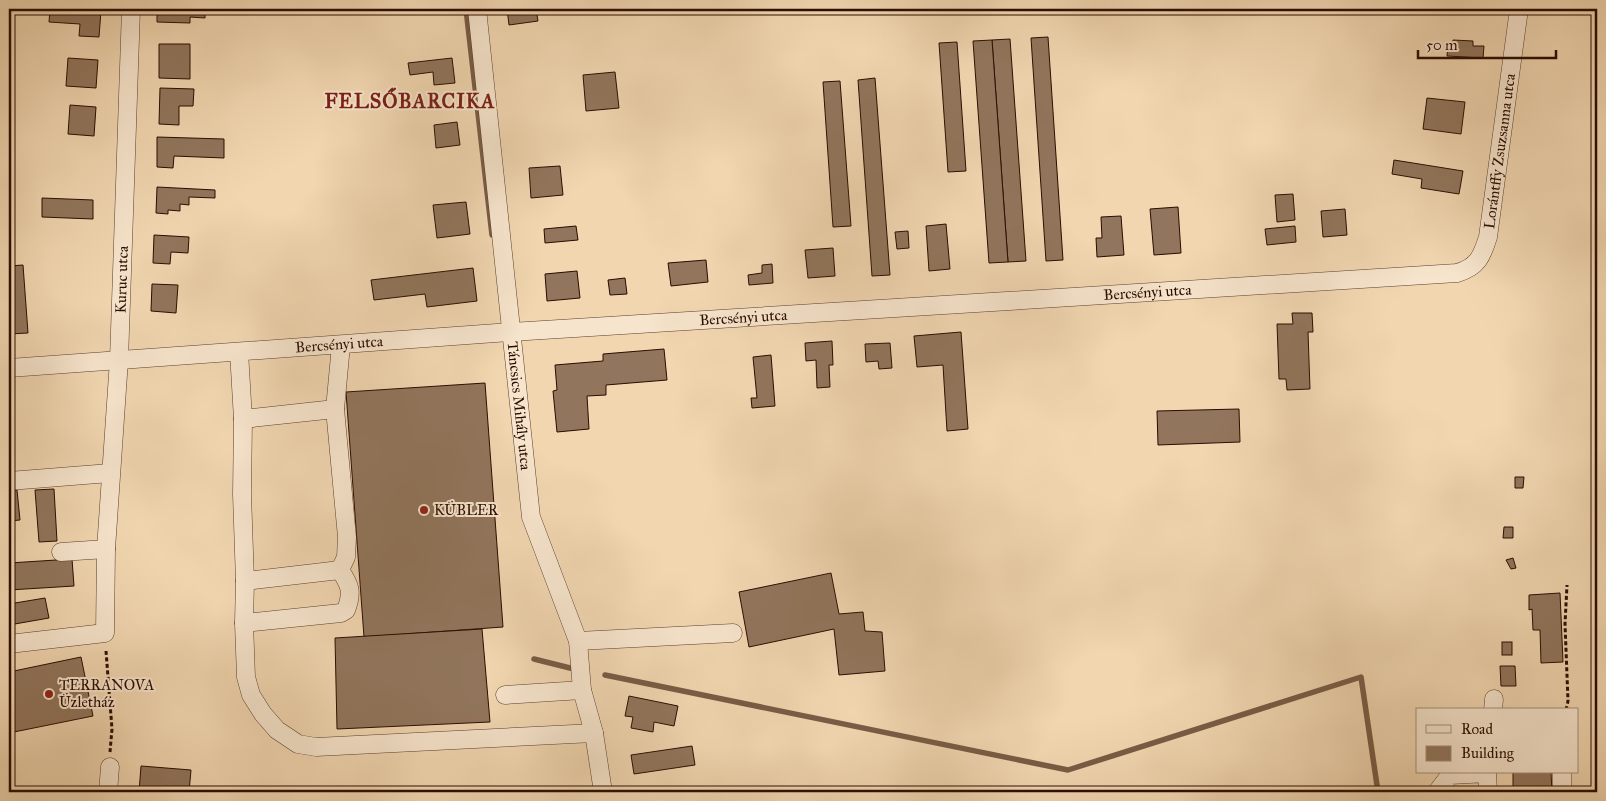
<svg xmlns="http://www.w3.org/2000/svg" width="1606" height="801" font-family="'IM FELL Great Primer',serif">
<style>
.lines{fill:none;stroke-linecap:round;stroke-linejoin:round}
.stream{stroke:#795c46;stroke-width:5.5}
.building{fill:#91755c;stroke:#2a0c01}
.minor-casing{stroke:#5c3e2d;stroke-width:19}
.path{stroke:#2a0c01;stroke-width:3;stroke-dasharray:4 2.5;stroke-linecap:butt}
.minor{stroke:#f6e4cc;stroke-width:18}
.poi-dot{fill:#8f2418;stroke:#f6e4cc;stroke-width:2}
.labels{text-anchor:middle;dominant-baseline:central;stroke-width:4;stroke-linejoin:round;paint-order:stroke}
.street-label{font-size:15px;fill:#2a0c01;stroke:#f6e4cc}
.poi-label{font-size:15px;fill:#2a0c01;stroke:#f6e4cc;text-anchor:start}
.district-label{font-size:20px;font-weight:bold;letter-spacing:1px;fill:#7a1f14;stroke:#f6e4cc}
</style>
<rect width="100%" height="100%" fill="#f1d6b0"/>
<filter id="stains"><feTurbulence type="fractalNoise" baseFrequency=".004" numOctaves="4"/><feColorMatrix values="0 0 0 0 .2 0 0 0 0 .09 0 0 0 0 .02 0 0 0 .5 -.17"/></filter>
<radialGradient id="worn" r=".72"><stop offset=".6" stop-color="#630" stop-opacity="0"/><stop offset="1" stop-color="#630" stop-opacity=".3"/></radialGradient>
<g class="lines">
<g class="stream">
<polyline points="466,9 492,235"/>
<polyline points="534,659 574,669"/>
<polyline points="605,675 1068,770 1361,677 1378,792"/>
</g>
</g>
<g class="building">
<polygon points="50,9 101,11 99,37 79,36 80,24 49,22"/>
<polygon points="157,9 205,9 205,18 190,17 190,23 157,22"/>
<polygon points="507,9 536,9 538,21 509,25"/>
<polygon points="1048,37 1063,260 1046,261 1031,38"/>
<polygon points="1010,39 1026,261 1008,262 992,40"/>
<polygon points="992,40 1008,262 989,263 973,41"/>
<polygon points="1453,40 1473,41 1473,46 1484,46 1483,58 1447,56 1448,45 1453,45"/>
<polygon points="957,42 966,171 948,172 939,43"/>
<polygon points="159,44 190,44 190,79 159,78"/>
<polygon points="68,58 98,60 96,88 66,86"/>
<polygon points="452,58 455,83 434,85 433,72 410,75 408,63"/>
<polygon points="615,72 619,108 586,111 583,75"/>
<polygon points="875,78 890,275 872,276 858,80"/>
<polygon points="840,81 851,226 833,227 823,82"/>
<polygon points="160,88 194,89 193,106 179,106 179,125 159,124"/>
<polygon points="1427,98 1465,102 1461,134 1423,129"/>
<polygon points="70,105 96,107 94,136 68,134"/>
<polygon points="457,122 460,145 436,148 434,125"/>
<polygon points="157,137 224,139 224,158 174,156 173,168 157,167"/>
<polygon points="1394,160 1463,171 1459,194 1421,188 1422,179 1392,174"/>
<polygon points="560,166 563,195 531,198 529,168"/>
<polygon points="157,187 215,190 215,198 189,197 189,205 180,204 180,211 168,210 168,214 156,213"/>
<polygon points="1293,194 1295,220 1277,222 1275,195"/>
<polygon points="42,198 93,200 93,219 42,217"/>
<polygon points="466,202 470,234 437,238 433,205"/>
<polygon points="1178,207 1181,253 1154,255 1150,209"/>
<polygon points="1345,209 1347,235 1323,237 1321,211"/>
<polygon points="1121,216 1124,255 1097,257 1096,238 1102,238 1101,217"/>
<polygon points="946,224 950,269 929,271 926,226"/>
<polygon points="576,226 578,240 545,243 544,229"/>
<polygon points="1295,226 1296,242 1267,245 1265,229"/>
<polygon points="908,231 909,248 897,249 895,232"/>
<polygon points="154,235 189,237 188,253 171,252 170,264 153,263"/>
<polygon points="833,248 835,276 808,278 805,250"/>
<polygon points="706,260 708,282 671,286 668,263"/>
<polygon points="772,264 773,283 749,285 748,275 762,273 762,265"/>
<polygon points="23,265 28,333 9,334 9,266"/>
<polygon points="473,268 477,301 427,307 425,294 374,300 371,280"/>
<polygon points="577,271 580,298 547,301 545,274"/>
<polygon points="625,278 627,294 610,295 608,280"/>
<polygon points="152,284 178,285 176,313 151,311"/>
<polygon points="1292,313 1312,313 1313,332 1308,332 1310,389 1287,390 1286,379 1279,379 1277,324 1293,324"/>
<polygon points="961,332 968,429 947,431 943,365 917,367 914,336"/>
<polygon points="832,341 833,365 829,365 830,387 817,388 816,360 806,361 805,343"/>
<polygon points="890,343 892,368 879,369 878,361 866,362 865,344"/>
<polygon points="664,349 667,380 606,385 606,395 587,396 589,429 557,432 553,391 557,390 555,365 603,361 603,354"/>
<polygon points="771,355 775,406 752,408 751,398 757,398 753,357"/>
<polygon points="485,383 503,627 364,637 346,392"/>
<polygon points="1239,409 1240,442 1158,445 1157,411"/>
<polygon points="1515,477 1524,477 1523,488 1515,488"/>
<polygon points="54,489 57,541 39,542 35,490"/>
<polygon points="17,490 20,520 9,521 9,491"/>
<polygon points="1504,527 1513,527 1513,538 1503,538"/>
<polygon points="1513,558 1516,568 1511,569 1506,560"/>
<polygon points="72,559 74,586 9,590 9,563"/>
<polygon points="831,573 839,614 863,612 865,631 882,632 885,671 839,675 834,629 749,647 739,592"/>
<polygon points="1560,593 1563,662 1541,663 1540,630 1533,630 1532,609 1529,610 1529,595"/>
<polygon points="45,598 49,618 9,625 9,604"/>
<polygon points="482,629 490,722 337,729 335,638"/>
<rect x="1502" y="642" width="10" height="13"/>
<polygon points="81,657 93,716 9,733 9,672"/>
<polygon points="1500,666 1515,666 1516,686 1501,686"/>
<polygon points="629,696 678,706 674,726 654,722 653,732 631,728 633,717 625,716"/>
<polygon points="692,746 695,765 634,774 631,755"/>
<polygon points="141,766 191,770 189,792 139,792"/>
<polygon points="1513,772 1551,772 1552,792 1513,792"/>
</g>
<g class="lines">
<g class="minor-casing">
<g id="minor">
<path id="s1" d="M477 9 531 517 578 641 582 690 594 733 603 792"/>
<polyline points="239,352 243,419 242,494 245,581 244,623 246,677 251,695 263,714 277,730 298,744 316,747 594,733"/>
<path id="s2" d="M9 368 511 332 1457 273C1478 267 1482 256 1488 237L1519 9"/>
<polyline points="243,419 335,409"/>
<polyline points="9,481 110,473"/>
<path id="s3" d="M61 552 106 549 119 360 131 9"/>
<polyline points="245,581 340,570"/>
<path d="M244 623 341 613 346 610C353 592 350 585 340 570L346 557 347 537 335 409 341 345"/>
<polyline points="578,641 733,633"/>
<polyline points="9,644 105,633 106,549"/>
<polyline points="505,695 582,690"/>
<polyline points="1493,710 1494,699"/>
<polyline points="1562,772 1562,792"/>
<polyline points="108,792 110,767"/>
<polyline points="1437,792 1450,775 1487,773 1488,792"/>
</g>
</g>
<g class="path">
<polyline points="106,651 112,729 110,752"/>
<polyline points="1566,710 1568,701 1565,624 1567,585"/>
</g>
<use href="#minor" class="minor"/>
</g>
<g class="poi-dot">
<circle cx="424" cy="510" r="5"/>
<circle cx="49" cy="694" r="5"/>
</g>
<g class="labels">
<g class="street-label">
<text stroke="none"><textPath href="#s2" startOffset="1588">Lorántffy Zsuzsanna utca</textPath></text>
<text stroke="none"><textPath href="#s3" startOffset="315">Kuruc utca</textPath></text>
<text stroke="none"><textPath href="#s2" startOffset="1141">Bercsényi utca</textPath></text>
<text stroke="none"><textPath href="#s2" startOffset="736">Bercsényi utca</textPath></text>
<text stroke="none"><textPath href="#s2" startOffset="331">Bercsényi utca</textPath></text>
<text stroke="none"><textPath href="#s1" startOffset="399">Táncsics Mihály utca</textPath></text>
</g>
<g class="poi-label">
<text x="434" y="510">KÜBLER</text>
<text x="59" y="685">TERRANOVA<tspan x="59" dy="17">Üzletház</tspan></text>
</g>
<g class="district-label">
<text x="410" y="101">FELSŐBARCIKA</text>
</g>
</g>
<rect width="1606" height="801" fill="none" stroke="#f1d6b0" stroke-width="30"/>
<rect x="10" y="10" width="1586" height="781" fill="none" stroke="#2a0c01" stroke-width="2.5"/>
<rect x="15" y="15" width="1576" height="771" fill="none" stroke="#2a0c01"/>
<rect x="1416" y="708" width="162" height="65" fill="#f6e4cc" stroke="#a48e7b"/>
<rect x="1426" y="725" width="25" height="8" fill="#f6e4cc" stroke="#a48e7b"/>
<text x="1461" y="734" font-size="15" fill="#2a0c01">Road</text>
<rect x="1426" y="746" width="25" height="15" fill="#91755c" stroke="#a48e7b"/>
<text x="1461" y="758" font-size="15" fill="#2a0c01">Building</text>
<path d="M1418 50v8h138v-8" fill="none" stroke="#2a0c01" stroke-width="2.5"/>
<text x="1426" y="50" font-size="15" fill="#2a0c01" stroke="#f6e4cc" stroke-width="4" paint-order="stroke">50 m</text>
<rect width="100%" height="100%" filter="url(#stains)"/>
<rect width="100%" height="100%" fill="url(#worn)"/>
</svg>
